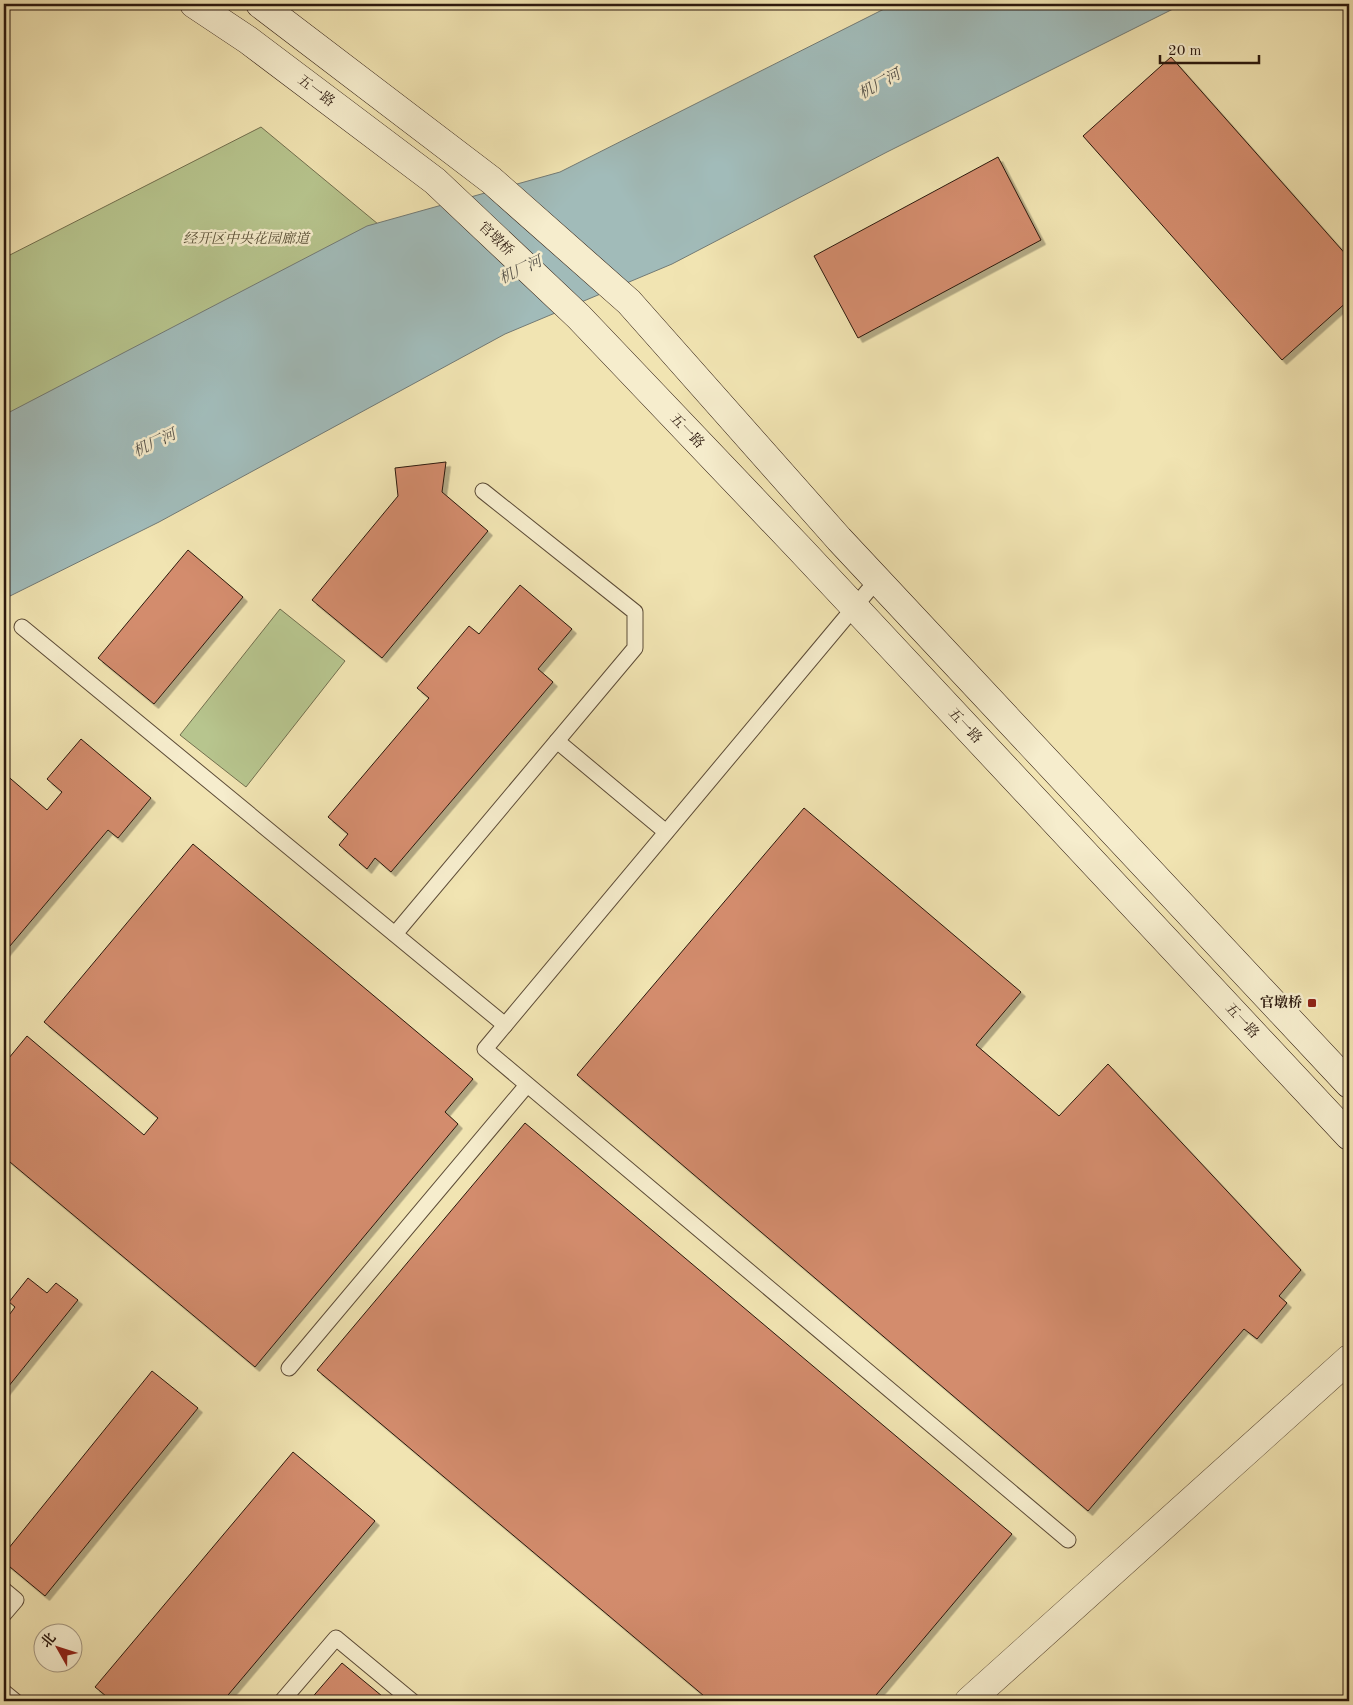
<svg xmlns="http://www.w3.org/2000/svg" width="1353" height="1705" font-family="'Old Standard TT','Noto Serif SC',serif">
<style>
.green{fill:#b7c58e;stroke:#726f4e}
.water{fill:#a1bbb9;stroke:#727a75}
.building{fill:#d38c6d;stroke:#2c190e;filter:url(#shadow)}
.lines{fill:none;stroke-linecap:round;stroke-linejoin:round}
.lane-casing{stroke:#5d4c37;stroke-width:17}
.street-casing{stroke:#5d4c37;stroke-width:29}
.secondary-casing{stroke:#2c190e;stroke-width:29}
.lane{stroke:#f6edcd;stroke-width:15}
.street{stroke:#f6edcd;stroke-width:28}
.secondary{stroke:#f6edcd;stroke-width:28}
.poi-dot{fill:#8f2418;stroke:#f6edcd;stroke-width:2}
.labels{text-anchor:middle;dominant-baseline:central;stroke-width:5;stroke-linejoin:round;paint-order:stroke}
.street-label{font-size:14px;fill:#2c190e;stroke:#f6edcd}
.park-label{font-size:14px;font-style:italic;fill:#564d34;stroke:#f6edcd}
.poi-label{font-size:14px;font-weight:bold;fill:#2c190e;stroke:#f6edcd;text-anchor:end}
.water-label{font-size:15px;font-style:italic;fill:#55524a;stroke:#f6edcd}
</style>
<defs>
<filter id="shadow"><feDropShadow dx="4.5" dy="4.5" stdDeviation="0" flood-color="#0004"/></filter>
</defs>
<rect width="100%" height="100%" fill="#f1e4b2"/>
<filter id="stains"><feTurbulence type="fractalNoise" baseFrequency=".004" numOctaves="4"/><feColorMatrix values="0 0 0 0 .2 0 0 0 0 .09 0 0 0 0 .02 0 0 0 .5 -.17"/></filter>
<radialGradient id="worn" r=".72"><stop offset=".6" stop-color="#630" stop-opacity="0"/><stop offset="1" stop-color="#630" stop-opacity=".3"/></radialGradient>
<g class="green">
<polygon points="261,127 419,258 4,464 4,258"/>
<polygon points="280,609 345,661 246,787 180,735"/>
</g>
<polygon class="water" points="894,4 1183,4 887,152 672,264 505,334 159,522 4,599 4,415 367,226 560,172"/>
<g class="building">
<polygon points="1171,57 1349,258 1349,300 1282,360 1083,136"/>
<polygon points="998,157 1041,240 858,338 814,256"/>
<polygon points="446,462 442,492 488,531 382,658 312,600 398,496 395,468"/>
<polygon points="188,550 243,597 154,704 98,658"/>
<polygon points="520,585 572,629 538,669 553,682 391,872 375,858 367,869 339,845 348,834 328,817 429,698 417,688 469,626 479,634"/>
<polygon points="81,739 151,798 118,838 108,830 4,953 4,773 47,810 62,792 47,779"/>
<polygon points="804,808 1021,992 976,1045 1059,1116 1108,1064 1301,1270 1279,1296 1287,1303 1257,1339 1244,1329 1088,1511 577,1075"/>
<polygon points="193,844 473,1079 445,1112 458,1124 255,1367 4,1157 4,1064 27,1036 144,1135 158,1118 44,1022"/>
<polygon points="525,1123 1012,1534 871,1701 710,1701 317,1370"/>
<polygon points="28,1278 47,1293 56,1283 78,1300 4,1392 4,1322 15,1307 9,1302"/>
<polygon points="152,1371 198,1408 45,1596 4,1562 4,1554"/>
<polygon points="293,1452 375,1521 223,1701 112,1701 95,1687"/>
<polygon points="342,1663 388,1701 309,1701"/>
</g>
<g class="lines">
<g class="lane-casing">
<g id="lane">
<polyline points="877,580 485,1049 1068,1540"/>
<polyline points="22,627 505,1025"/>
<polyline points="557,741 666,832"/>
<polyline points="395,934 635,648 635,612 483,491"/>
<polyline points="289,1368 527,1085"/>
<polyline points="4,1590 16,1600 4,1614"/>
<polyline points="4,1692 15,1701"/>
<polyline points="282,1701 336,1638 412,1701"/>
</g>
</g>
<g class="street-casing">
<polyline id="street" points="969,1701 1349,1359"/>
</g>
<g class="secondary-casing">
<g id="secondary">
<polyline points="194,4 248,40 435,181 579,317 802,551 1349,1136"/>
<polyline points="260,4 491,180 629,302 839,539 1349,1084"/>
</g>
</g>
<use href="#lane" class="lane"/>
<use href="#street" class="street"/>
<use href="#secondary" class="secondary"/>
</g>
<rect class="poi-dot" x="1307" y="998" width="10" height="10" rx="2.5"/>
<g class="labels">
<g class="street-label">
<text transform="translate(316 91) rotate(37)">五一路</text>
<text transform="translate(496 239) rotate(44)">官墩桥</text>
<text transform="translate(687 431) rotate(46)">五一路</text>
<text transform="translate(965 726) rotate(47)">五一路</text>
<text transform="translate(1242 1021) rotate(47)">五一路</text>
</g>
<g class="park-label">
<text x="246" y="239">经开区中央花园廊道</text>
</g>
<g class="poi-label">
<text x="1302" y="1003">官墩桥</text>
</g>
<g class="water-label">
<text transform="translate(880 85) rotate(-29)">机厂河</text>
<text transform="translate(521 271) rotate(-25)">机厂河</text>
<text transform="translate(155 444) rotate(-25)">机厂河</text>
</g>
</g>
<rect width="1353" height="1705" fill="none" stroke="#f1e4b2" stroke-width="20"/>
<rect x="5" y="5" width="1343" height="1695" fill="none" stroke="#2c190e" stroke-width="2.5"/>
<rect x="10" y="10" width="1333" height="1685" fill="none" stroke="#2c190e"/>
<g transform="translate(58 1648) rotate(309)"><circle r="24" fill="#f6edcd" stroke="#a59881"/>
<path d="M0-4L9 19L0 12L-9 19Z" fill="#8f2418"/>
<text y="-8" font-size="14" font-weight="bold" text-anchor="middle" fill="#2c190e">北</text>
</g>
<path d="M1160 55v8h99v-8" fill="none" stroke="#2c190e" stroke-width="2.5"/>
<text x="1168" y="55" font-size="15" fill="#2c190e" stroke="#f6edcd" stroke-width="4" paint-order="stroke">20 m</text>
<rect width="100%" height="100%" filter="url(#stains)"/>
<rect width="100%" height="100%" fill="url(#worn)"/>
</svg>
